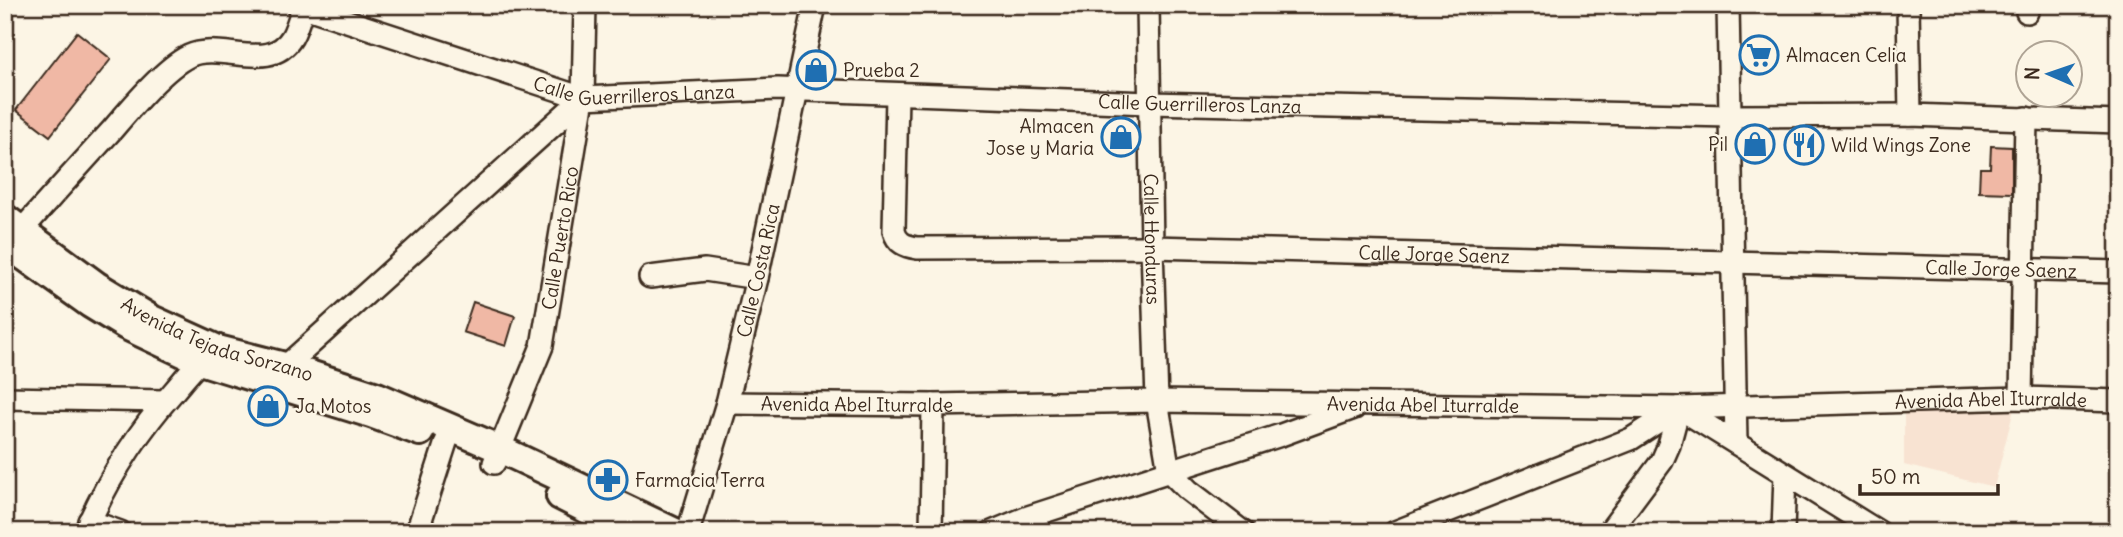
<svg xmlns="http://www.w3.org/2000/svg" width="2123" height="537" font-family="Delius,sans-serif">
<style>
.built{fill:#f8e3d2}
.building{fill:#f0b8a5;stroke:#3b2a1e;stroke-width:2}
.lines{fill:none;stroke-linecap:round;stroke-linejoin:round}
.minor-casing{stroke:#3b2a1e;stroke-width:26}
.major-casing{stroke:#3b2a1e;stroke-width:32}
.minor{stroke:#fcf5e5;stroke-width:21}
.major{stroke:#fcf5e5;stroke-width:26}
.labels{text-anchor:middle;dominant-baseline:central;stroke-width:5;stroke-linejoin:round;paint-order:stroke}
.poi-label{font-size:19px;fill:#3b2a1e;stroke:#fcf5e5;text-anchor:start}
.street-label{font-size:19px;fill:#3b2a1e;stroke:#fcf5e5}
</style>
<rect width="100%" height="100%" fill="#fcf5e5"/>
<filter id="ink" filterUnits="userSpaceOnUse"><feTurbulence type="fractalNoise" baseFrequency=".0143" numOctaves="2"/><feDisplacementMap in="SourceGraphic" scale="14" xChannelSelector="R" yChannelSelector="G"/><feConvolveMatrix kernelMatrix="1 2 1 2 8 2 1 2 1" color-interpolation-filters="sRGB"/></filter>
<g filter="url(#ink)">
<polygon class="built" points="2015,405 1994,487 1904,465 1904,408"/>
<g class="building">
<polygon points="77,32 111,59 50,136 16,110"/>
<polygon points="1991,146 2012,147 2012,193 1979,192 1980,168 1990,168"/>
<polygon points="473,302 515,316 506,346 463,332"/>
</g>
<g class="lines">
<g class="minor-casing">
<g id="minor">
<path id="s1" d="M298 5 583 98 778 89 1149 103 1730 116 1910 115 2118 122"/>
<path id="s2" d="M1148 5 1152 247 1157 401 1169 471"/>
<polyline points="1728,5 1736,443"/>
<polyline points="1908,5 1910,115"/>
<polyline points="2027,12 2027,5"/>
<path id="s3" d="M897 95 894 231C897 243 905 246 917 248L1152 247 2118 272"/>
<path d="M12 241C45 204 78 167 112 130 130 109 164 68 189 56 221 41 270 74 292 37 297 28 300 17 303 7"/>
<polyline points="650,277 705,270 757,278"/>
<polyline points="275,376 583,98"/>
<polyline points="5,398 165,401"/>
<polyline points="2021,398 2026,118"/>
<path id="s4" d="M727 403 933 405 1157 401 1679 408 2021 398 2118 401"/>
<polyline points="1679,408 1879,532"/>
<path id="s5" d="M494 463 542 346 583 98 585 5"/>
<polyline points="1169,471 1188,490 1243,532"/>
<polyline points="89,521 120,532"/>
<path d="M85 532C107 480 136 434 174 391 186 377 196 363 212 353"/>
<polyline points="417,532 446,442 452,427"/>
<path id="s6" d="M688 532 727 403 757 278 815 5"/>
<polyline points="931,532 933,405"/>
<polyline points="992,532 1028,517 1281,435 1354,408"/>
<polyline points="1395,532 1631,439 1679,408"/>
<polyline points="1609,532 1662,461 1669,445 1679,408"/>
<polyline points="1783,532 1785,474"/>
</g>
</g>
<g class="major-casing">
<g id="major">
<path id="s7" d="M5 218 96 285 152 319 218 349 285 366 377 396 500 449 675 532"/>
<polyline points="5,243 90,304 126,326 200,361 371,414 420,432"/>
<polyline points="560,496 631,532"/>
</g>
</g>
<use href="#minor" class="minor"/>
<use href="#major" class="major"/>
</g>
</g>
<defs>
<g id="supermarket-ring" transform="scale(2.0125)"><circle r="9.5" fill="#fcf5e5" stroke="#1f6fb2" stroke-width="1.5"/><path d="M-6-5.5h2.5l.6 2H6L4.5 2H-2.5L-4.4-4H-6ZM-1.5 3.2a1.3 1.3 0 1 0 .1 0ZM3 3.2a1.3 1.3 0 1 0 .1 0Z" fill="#1f6fb2"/></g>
<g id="shop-ring" transform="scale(2.0125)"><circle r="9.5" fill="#fcf5e5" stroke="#1f6fb2" stroke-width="1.5"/><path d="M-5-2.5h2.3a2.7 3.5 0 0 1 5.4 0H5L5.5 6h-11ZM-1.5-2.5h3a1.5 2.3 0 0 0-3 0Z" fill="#1f6fb2"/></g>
<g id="restaurant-ring" transform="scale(2.0125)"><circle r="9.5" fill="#fcf5e5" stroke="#1f6fb2" stroke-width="1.5"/><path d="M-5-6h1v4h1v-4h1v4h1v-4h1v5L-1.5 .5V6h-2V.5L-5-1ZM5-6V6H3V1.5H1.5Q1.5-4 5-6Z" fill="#1f6fb2"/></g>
<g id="pharmacy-ring" transform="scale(2.0125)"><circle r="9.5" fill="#fcf5e5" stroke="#1f6fb2" stroke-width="1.5"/><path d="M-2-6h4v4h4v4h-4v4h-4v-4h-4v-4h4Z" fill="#1f6fb2"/></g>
</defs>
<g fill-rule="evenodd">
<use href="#supermarket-ring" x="1759" y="55"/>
<use href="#shop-ring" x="816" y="70"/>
<use href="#shop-ring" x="1121" y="137"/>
<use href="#shop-ring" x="1755" y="144"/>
<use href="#restaurant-ring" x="1804" y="145"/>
<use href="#shop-ring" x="268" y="406"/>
<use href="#pharmacy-ring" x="608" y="480"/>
</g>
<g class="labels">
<g class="poi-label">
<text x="1786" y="55">Almacen Celia</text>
<text x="843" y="70">Prueba 2</text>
<text x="1094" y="126" text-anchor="end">Almacen<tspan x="1094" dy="22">Jose y Maria</tspan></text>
<text x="1728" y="144" text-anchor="end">Pil</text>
<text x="1831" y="145">Wild Wings Zone</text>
<text x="295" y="406">Ja Motos</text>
<text x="635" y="480">Farmacia Terra</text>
</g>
<g class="street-label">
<text stroke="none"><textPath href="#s1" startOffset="350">Calle Guerrilleros Lanza</textPath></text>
<text stroke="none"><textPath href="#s1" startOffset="917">Calle Guerrilleros Lanza</textPath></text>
<text stroke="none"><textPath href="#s5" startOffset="236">Calle Puerto Rico</textPath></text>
<text stroke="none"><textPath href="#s2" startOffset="234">Calle Honduras</textPath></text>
<text stroke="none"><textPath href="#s3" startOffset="684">Calle Jorge Saenz</textPath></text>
<text stroke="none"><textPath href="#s3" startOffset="1251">Calle Jorge Saenz</textPath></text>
<text stroke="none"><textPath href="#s6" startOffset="271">Calle Costa Rica</textPath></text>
<text stroke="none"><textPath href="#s7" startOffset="247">Avenida Tejada Sorzano</textPath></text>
<text stroke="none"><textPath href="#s4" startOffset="1264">Avenida Abel Iturralde</textPath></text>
<text stroke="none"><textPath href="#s4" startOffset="130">Avenida Abel Iturralde</textPath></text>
<text stroke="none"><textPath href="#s4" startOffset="696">Avenida Abel Iturralde</textPath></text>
</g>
</g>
<rect width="2123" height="537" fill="none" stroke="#fcf5e5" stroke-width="28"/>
<rect x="14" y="14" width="2095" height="509" fill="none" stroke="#3b2a1e" stroke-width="2.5" filter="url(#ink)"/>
<g transform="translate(2049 74) rotate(272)"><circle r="33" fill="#fcf5e5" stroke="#afa495" stroke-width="2"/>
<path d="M0-5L12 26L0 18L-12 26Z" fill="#1f6fb2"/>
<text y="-10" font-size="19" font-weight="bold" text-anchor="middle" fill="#3b2a1e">N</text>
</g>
<path d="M1860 484v10h138v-10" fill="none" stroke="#3b2a1e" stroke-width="3.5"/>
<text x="1871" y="484" font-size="21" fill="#3b2a1e" stroke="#fcf5e5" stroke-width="5" paint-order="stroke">50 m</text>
</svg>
